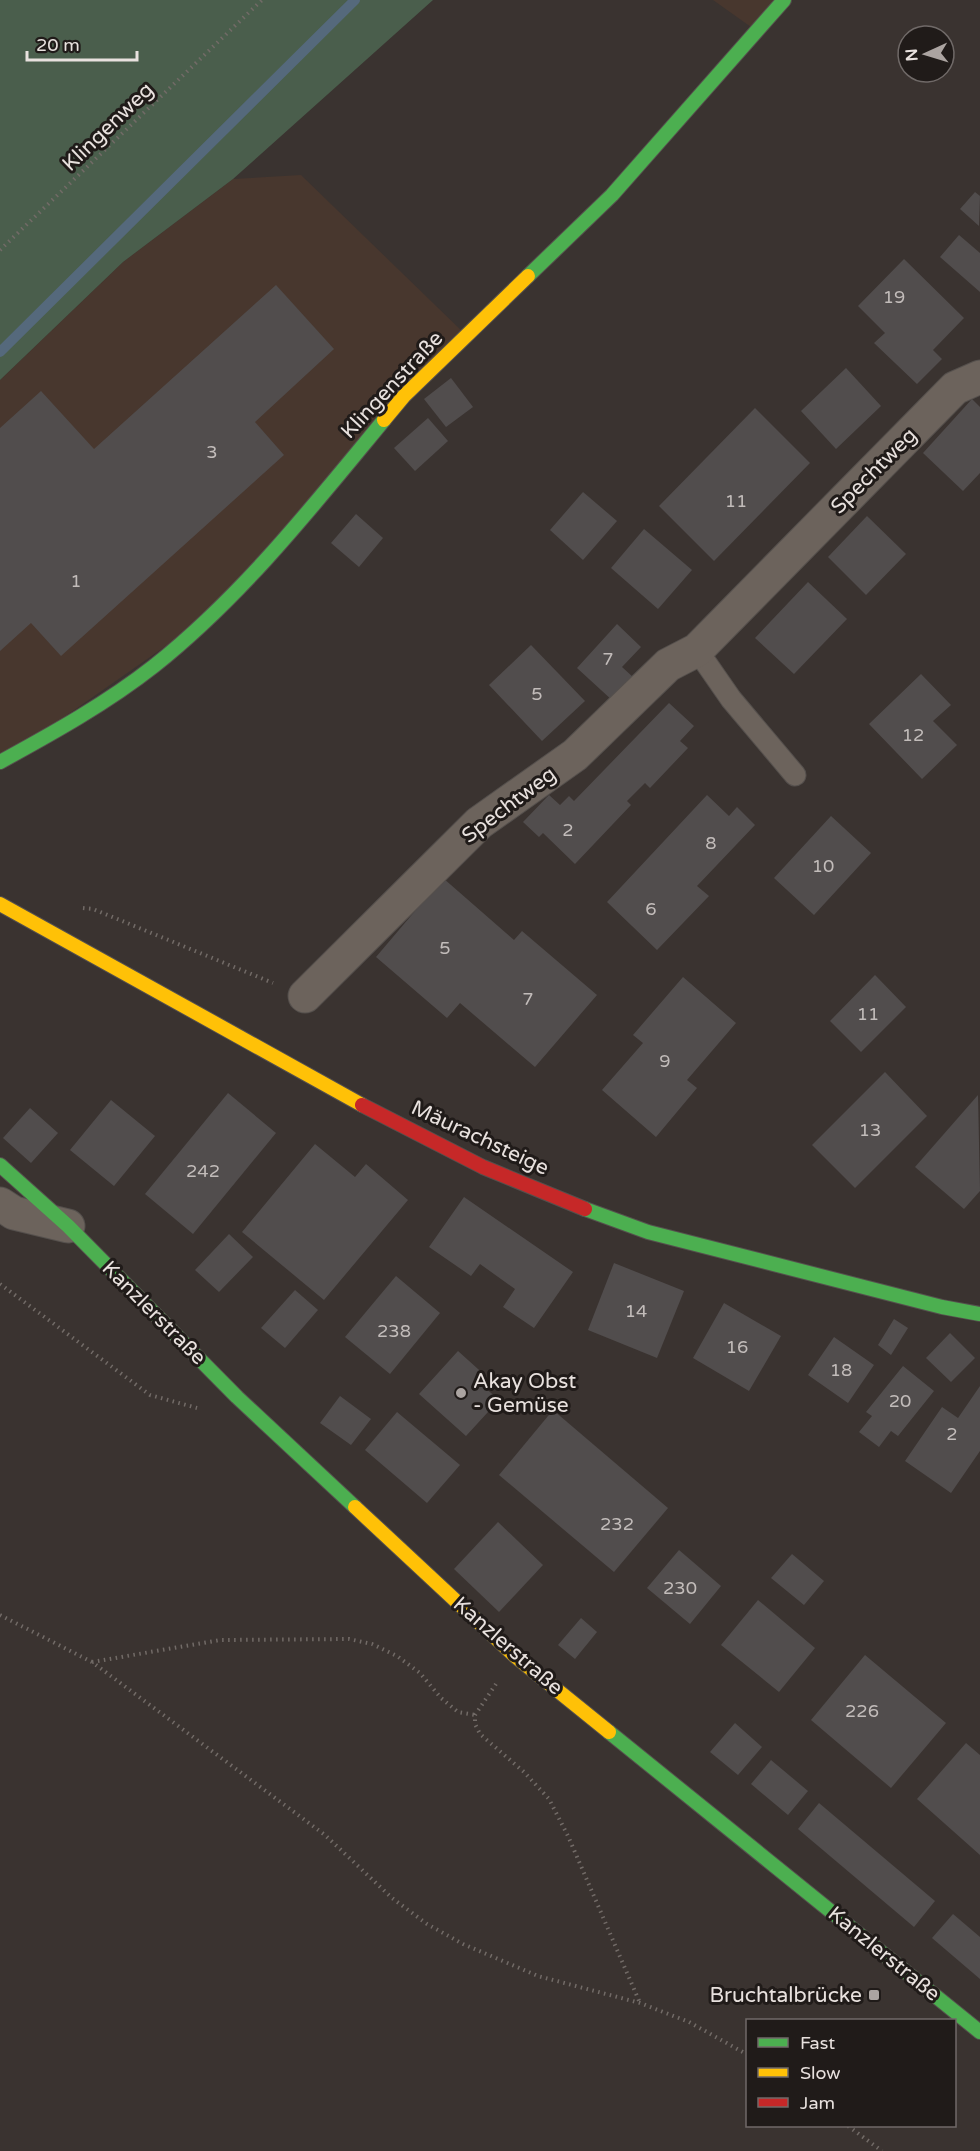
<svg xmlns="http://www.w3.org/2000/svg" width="980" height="2151" font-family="'Varela Round',sans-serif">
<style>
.industrial{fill:#48372e}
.forest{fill:#4a5e4c}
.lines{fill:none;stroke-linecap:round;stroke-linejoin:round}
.stream{stroke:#55697c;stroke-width:10}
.building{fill:#514d4d}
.lane-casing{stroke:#55504d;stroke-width:23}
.street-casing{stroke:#55504d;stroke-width:35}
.fast-casing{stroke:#55504d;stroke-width:16}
.slow-casing{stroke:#55504d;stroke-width:16}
.jam-casing{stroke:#55504d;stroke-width:16}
.path{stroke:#726b67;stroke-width:4;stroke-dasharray:1.5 4.5;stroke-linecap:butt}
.lane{stroke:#6c635c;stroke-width:21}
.street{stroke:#6c635c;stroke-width:33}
.fast{stroke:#4caf50;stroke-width:14}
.slow{stroke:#ffc107;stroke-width:14}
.jam{stroke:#c62828;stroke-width:14}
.poi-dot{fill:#aba4a1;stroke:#201b19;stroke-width:2}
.labels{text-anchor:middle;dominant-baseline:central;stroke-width:6;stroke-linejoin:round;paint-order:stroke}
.number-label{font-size:18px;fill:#c2bcba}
.street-label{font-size:21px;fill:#e8e1de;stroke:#201b19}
.poi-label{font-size:21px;fill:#e8e1de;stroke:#201b19;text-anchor:start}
</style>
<rect width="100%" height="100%" fill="#3a3330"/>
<g class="industrial">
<polygon points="713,0 784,0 758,32"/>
<polygon points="301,175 467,336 213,613 0,762 0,380 123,262 233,179"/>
</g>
<polygon class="forest" points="0,0 433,0 233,179 123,262 0,380"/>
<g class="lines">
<polyline class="stream" points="0,352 355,0"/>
</g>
<g class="building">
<polygon points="975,192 980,196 979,226 960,209"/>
<polygon points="959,235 980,253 980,292 940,257"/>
<polygon points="904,259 964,318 933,350 942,359 917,384 874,343 885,333 858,306"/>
<polygon points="276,285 334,349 255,422 284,455 61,656 31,623 0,651 0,428 41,391 94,449"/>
<polygon points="846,368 881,406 836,449 801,411"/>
<polygon points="451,378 473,407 446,427 424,399"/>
<polygon points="972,399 980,407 980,473 963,491 923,453"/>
<polygon points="755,408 810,463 714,561 659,506"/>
<polygon points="428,418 448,441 415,471 394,448"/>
<polygon points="583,492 617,521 583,560 550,530"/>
<polygon points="356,514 383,538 359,567 331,543"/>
<polygon points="867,516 906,554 866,595 828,557"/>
<polygon points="644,529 692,570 658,609 611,568"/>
<polygon points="808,582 847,619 794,674 755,638"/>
<polygon points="617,624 641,647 622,667 634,678 613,701 577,668"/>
<polygon points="531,645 585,701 542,741 489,685"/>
<polygon points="921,674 951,705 933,721 957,745 922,779 869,724"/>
<polygon points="669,703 694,726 680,741 688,748 650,788 645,783 627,801 631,805 575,864 543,833 539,837 523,822 549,795 560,805 569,796 574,801"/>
<polygon points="707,795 729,816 737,807 755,825 697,886 709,896 657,950 607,902"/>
<polygon points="831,816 871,853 814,915 774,878"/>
<polygon points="443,878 514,940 522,931 597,995 535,1067 460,1003 447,1018 376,957"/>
<polygon points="875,975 906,1007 861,1052 830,1021"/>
<polygon points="683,977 736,1023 687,1080 697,1088 656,1137 602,1090 643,1043 633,1035"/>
<polygon points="885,1072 927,1116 855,1188 812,1145"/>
<polygon points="228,1093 276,1133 193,1234 145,1194"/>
<polygon points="978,1095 980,1191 964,1209 915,1167"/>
<polygon points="111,1100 155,1136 114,1186 70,1150"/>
<polygon points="30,1108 58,1133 31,1163 3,1138"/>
<polygon points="315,1144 355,1177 366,1164 408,1200 324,1300 242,1232"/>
<polygon points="464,1197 573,1272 534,1328 503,1307 515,1289 480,1264 471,1276 429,1247"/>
<polygon points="229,1234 253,1257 219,1292 195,1270"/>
<polygon points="614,1263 684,1291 657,1358 588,1330"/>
<polygon points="396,1276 440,1313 390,1374 345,1337"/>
<polygon points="295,1290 318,1310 285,1348 261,1328"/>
<polygon points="724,1303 781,1336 749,1391 693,1358"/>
<polygon points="894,1319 908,1328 891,1355 878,1345"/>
<polygon points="950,1333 975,1358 951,1382 926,1358"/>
<polygon points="834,1337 874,1365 848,1403 808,1375"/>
<polygon points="458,1351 488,1378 482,1385 499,1400 466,1436 419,1394"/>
<polygon points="903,1366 934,1391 898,1436 891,1431 879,1447 859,1432 872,1416 866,1412"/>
<polygon points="980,1386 980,1451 951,1493 905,1461 942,1407 958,1418"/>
<polygon points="340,1396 371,1419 351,1445 320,1423"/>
<polygon points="553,1410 668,1508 614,1572 499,1475"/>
<polygon points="397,1412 460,1465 427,1503 365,1450"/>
<polygon points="498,1522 543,1565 499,1612 454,1569"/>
<polygon points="679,1550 721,1586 690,1624 647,1588"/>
<polygon points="792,1554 824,1581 804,1605 771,1578"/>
<polygon points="758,1600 815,1648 779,1692 721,1645"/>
<polygon points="581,1618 597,1632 575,1659 558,1645"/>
<polygon points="865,1655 946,1723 891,1788 811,1720"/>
<polygon points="735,1723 762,1747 738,1775 710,1752"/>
<polygon points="966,1743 980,1755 980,1855 917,1799"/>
<polygon points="771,1760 808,1791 788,1815 751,1784"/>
<polygon points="819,1803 935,1901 914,1927 798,1829"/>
<polygon points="953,1914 980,1937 980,1979 932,1938"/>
</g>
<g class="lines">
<g class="lane-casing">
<polyline id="lane" points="697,650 731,699 795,775"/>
</g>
<g class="street-casing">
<g id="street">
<polyline points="305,996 479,823 575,755 668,665 697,650 955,388 980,377"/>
<polyline points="0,1204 14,1213 68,1226"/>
</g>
</g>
<g class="fast-casing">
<g id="fast">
<polyline points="528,276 612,195 784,0"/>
<path d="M0 762C53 733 107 703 154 666 242 596 313 506 384 420"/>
<polyline points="0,1165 68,1226 237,1397 355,1507"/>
<polyline points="585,1209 648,1232 942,1307 980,1314"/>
<polyline points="609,1732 980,2032"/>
</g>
</g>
<g class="slow-casing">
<g id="slow">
<polyline points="384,420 404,396 528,276"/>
<polyline points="0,904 362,1105"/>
<polyline points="355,1507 515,1656 609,1732"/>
</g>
</g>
<g class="jam-casing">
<polyline id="jam" points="362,1105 483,1167 585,1209"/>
</g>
<g class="path">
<polyline points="0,250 262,0"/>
<polyline points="83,908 93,909 273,983"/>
<polyline points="0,1284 150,1395 197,1408"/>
<polyline points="0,1615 92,1662 325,1835 392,1898 427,1924 463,1944 538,1976 640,2003 689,2022 748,2055"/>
<polyline points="92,1662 220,1640 349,1639 372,1644 397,1656 420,1673 441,1698 458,1712 475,1715"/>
<polyline points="496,1684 475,1715 475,1724 480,1734 524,1772 549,1799 568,1836 640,2003"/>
<polyline points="848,2126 882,2151"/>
</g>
<use href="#lane" class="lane"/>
<use href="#street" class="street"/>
<use href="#fast" class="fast"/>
<use href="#slow" class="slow"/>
<use href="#jam" class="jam"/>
</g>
<g class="poi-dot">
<circle cx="461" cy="1393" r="6"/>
<rect x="868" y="1989" width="12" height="12" rx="3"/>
</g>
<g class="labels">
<g class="number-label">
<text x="894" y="297">19</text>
<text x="212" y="452">3</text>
<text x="736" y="501">11</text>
<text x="76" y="581">1</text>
<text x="608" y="659">7</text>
<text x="537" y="694">5</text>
<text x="913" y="735">12</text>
<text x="568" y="830">2</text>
<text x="711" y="843">8</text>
<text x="823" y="866">10</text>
<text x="651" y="909">6</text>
<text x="445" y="948">5</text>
<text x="528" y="999">7</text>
<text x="868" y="1014">11</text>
<text x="665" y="1061">9</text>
<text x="870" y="1130">13</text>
<text x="203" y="1171">242</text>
<text x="636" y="1311">14</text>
<text x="394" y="1331">238</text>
<text x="737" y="1347">16</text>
<text x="841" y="1370">18</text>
<text x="900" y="1401">20</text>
<text x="952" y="1434">2</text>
<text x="617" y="1524">232</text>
<text x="680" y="1588">230</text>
<text x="862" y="1711">226</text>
</g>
<g class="street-label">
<text transform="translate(108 127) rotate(-44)">Klingenweg</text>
<text transform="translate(392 385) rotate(-47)">Klingenstraße</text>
<text transform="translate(874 471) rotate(-45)">Spechtweg</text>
<text transform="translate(509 805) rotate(-37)">Spechtweg</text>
<text transform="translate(480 1138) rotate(25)">Mäurachsteige</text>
<text transform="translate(154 1313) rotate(45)">Kanzlerstraße</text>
<text transform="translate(508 1646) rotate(41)">Kanzlerstraße</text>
<text transform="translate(884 1954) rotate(39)">Kanzlerstraße</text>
</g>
<g class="poi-label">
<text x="473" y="1381">Akay Obst<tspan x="473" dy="24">- Gemüse</tspan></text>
<text x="862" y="1995" text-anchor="end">Bruchtalbrücke</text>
</g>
</g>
<rect x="746" y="2019" width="210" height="108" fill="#201b19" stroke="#706a68" stroke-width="1.5"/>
<rect x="758" y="2038" width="30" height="9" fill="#4caf50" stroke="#706a68" stroke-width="1.5"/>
<text x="800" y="2049" font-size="18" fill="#e8e1de">Fast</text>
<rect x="758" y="2068" width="30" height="9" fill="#ffc107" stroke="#706a68" stroke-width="1.5"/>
<text x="800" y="2079" font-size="18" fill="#e8e1de">Slow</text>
<rect x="758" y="2098" width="30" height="9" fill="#c62828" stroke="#706a68" stroke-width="1.5"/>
<text x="800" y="2109" font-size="18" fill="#e8e1de">Jam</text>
<g transform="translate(926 54) rotate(266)"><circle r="28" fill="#201b19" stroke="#706a68" stroke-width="1.5"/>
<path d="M0-4.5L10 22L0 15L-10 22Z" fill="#aba4a1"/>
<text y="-9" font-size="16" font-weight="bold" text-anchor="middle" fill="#e8e1de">N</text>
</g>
<path d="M27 51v9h110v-9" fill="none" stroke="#e8e1de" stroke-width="3"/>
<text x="36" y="51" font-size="18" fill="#e8e1de" stroke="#201b19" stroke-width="4.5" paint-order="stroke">20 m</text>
</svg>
